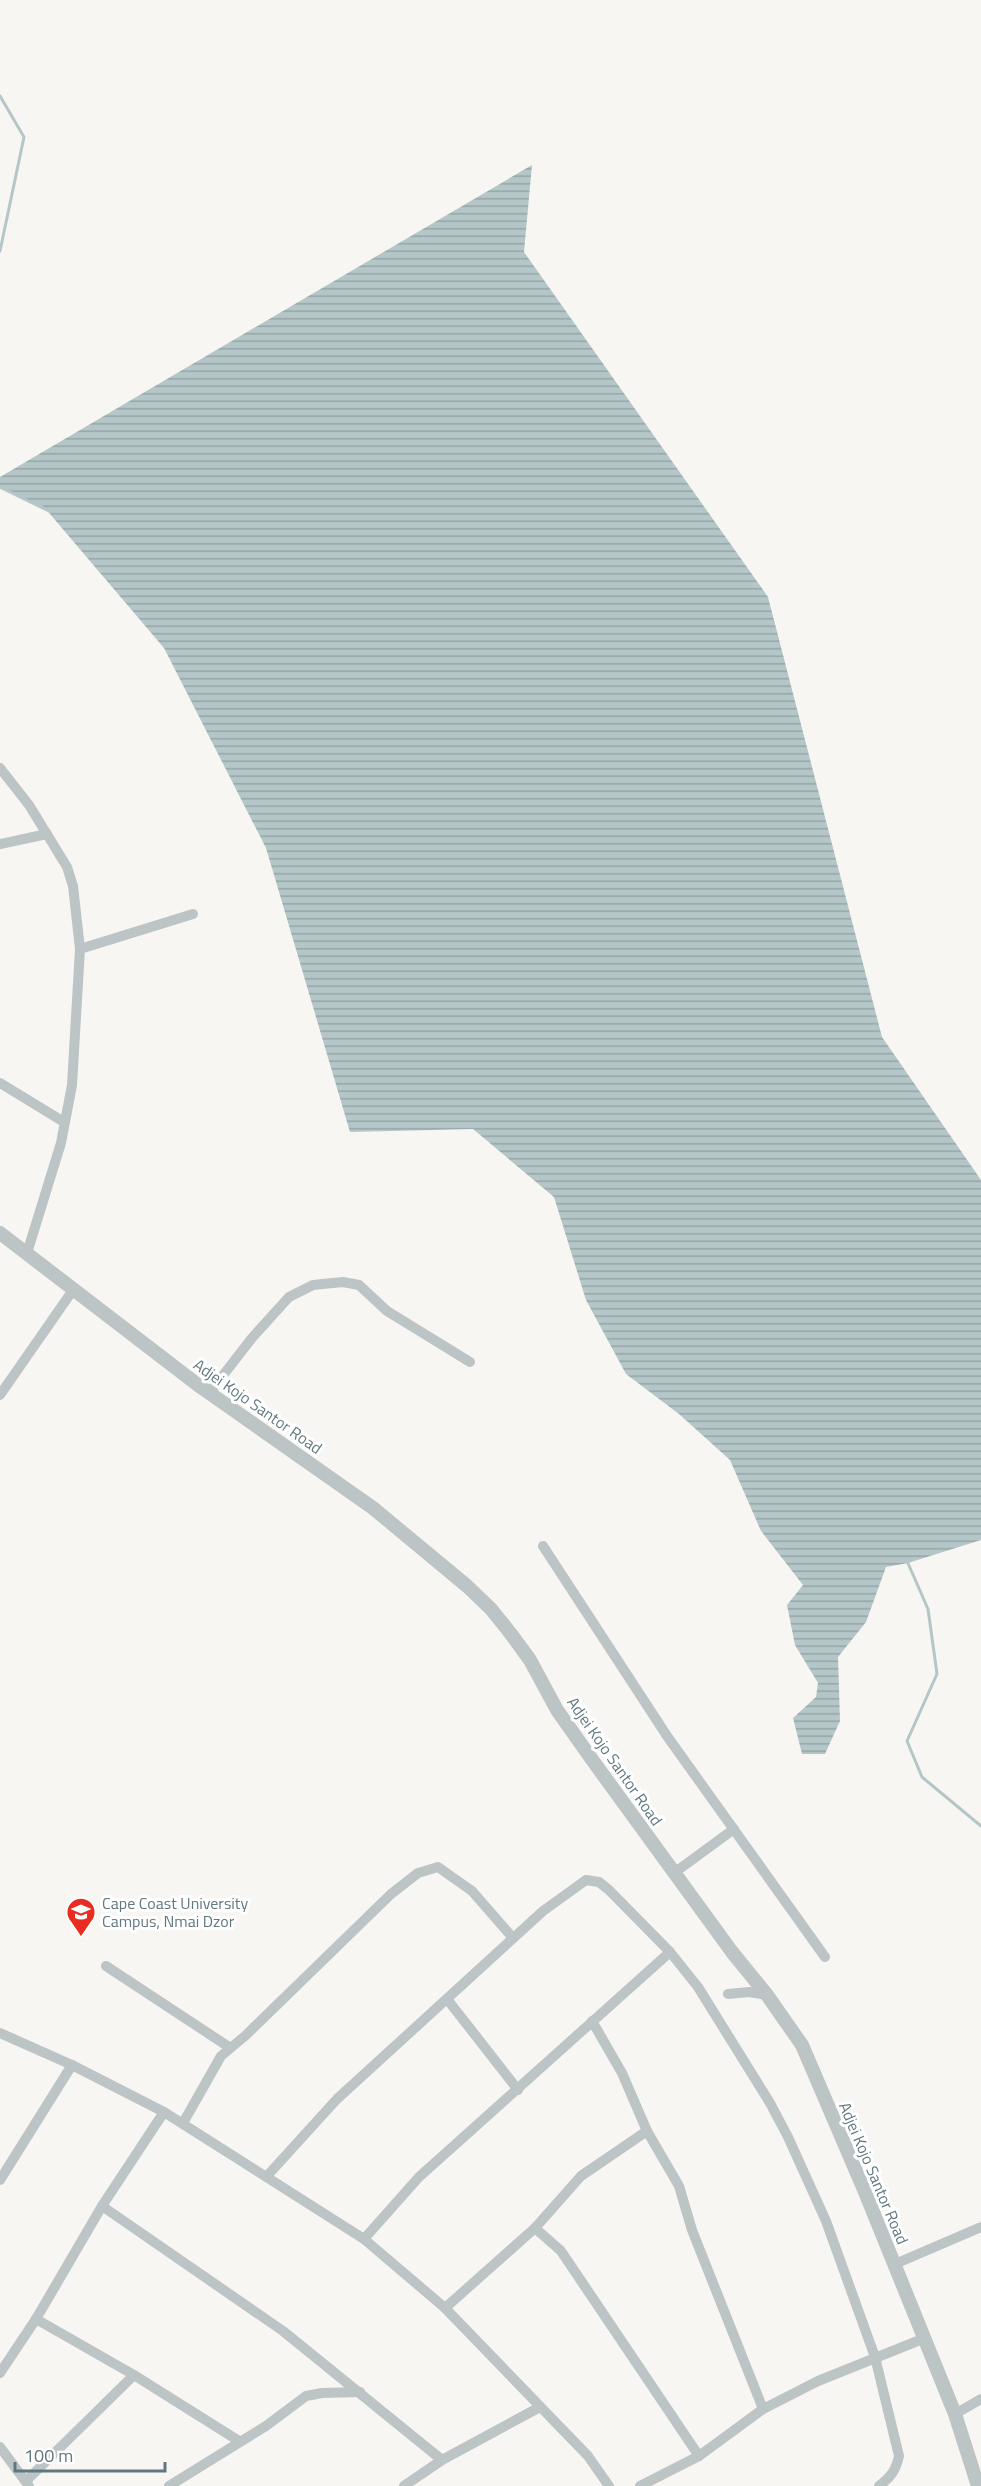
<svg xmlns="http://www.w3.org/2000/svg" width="981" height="2486" font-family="'Titillium Web',sans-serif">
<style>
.water{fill:url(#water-rules)}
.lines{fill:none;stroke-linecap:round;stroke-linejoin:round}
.stream{stroke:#b4c6c7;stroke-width:3}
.minor{stroke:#bdc4c6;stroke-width:10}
.tertiary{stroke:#bdc4c6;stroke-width:14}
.labels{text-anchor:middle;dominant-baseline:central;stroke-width:6;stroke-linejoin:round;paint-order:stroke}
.street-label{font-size:16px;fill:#61787f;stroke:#fff}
.poi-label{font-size:16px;fill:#61787f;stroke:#fff;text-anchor:start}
</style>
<defs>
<pattern id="water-rules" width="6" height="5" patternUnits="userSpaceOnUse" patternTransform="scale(1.5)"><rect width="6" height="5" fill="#b4c6c7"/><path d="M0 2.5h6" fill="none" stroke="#96a6a7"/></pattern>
</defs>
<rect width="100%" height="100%" fill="#f7f6f3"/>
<polygon class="water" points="532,165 524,252 768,597 882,1037 981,1180 981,1540 908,1563 886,1567 866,1622 838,1657 840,1721 825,1754 802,1754 793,1718 816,1697 818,1683 795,1645 787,1605 803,1585 761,1531 730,1460 679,1414 626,1374 586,1300 554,1197 473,1129 350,1132 266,848 164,648 44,507 0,487 0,477"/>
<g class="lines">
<g class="stream">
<polyline points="0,96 24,137 0,251"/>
<polyline points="0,487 51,512"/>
<polyline points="907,1561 928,1609 937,1674 907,1741 922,1777 981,1826"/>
</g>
<g class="minor">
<polyline points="0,768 29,805 67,867 73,886 80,949 72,1085 61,1143 27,1253"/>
<polyline points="0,844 47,834"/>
<polyline points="80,949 193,914"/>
<polyline points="0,1083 64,1122"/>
<polyline points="210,1392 252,1338 289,1297 313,1285 343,1282 359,1285 387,1311 470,1362"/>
<polyline points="0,1395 73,1290"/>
<polyline points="543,1546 667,1736 825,1957"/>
<polyline points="674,1873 734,1829"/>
<polyline points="106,1966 229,2047"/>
<polyline points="728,1994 749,1992 767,1995"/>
<polyline points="447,1999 518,2090"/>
<polyline points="592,2021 622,2073 647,2131 679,2186 692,2230 763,2409"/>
<polyline points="0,2033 72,2065 164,2112 364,2239 445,2308 588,2456 609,2486"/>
<polyline points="183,2123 221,2056 245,2036 391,1894 418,1873 438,1867 472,1891 513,1938"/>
<path d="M267 2176 337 2099 543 1911 586 1880 599 1882 609 1890 670 1952 698 1987 770 2103 788 2137 826 2221 875 2357 899 2456C896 2470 891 2477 879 2486"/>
<polyline points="0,2180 72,2065"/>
<polyline points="102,2206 283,2331 442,2460"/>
<polyline points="535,2228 561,2251 699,2456"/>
<polyline points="364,2239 419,2177 670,1952"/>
<polyline points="895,2264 981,2227"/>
<polyline points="445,2308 535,2228 581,2176 647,2131"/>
<polyline points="36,2319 134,2375 239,2441"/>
<polyline points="0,2373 36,2319 102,2206 164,2112"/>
<polyline points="955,2414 981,2399"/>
<polyline points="0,2447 29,2486"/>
<polyline points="26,2481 134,2375"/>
<polyline points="169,2486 266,2426 306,2396 322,2393 360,2392"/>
<polyline points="404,2486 442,2460 540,2407"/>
<polyline points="640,2486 699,2456 763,2409 818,2381 925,2338"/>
</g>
<polyline class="tertiary" points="0,1233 198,1385 373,1508 467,1586 491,1609 511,1634 530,1660 557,1710 593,1761 732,1952 767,1995 802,2045 865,2192 955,2414 978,2486"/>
</g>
<defs>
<g id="school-pin" transform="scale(1.5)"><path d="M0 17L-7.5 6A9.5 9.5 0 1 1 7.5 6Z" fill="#e82c22" stroke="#fff"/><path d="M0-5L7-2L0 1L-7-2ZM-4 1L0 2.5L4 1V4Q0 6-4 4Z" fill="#fff"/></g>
</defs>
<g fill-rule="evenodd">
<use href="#school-pin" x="81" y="1912"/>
</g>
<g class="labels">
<g class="street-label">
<text transform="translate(258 1406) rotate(35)">Adjei Kojo Santor Road</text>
<text transform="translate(615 1761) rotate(55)">Adjei Kojo Santor Road</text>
<text transform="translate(874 2173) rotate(67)">Adjei Kojo Santor Road</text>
</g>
<g class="poi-label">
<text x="102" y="1903">Cape Coast University<tspan x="102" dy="18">Campus, Nmai Dzor</tspan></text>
</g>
</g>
<path d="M15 2462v9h150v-9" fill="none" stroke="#61787f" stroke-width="3"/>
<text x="24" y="2462" font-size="18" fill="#61787f" stroke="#ffffff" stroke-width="4.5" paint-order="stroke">100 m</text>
</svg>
